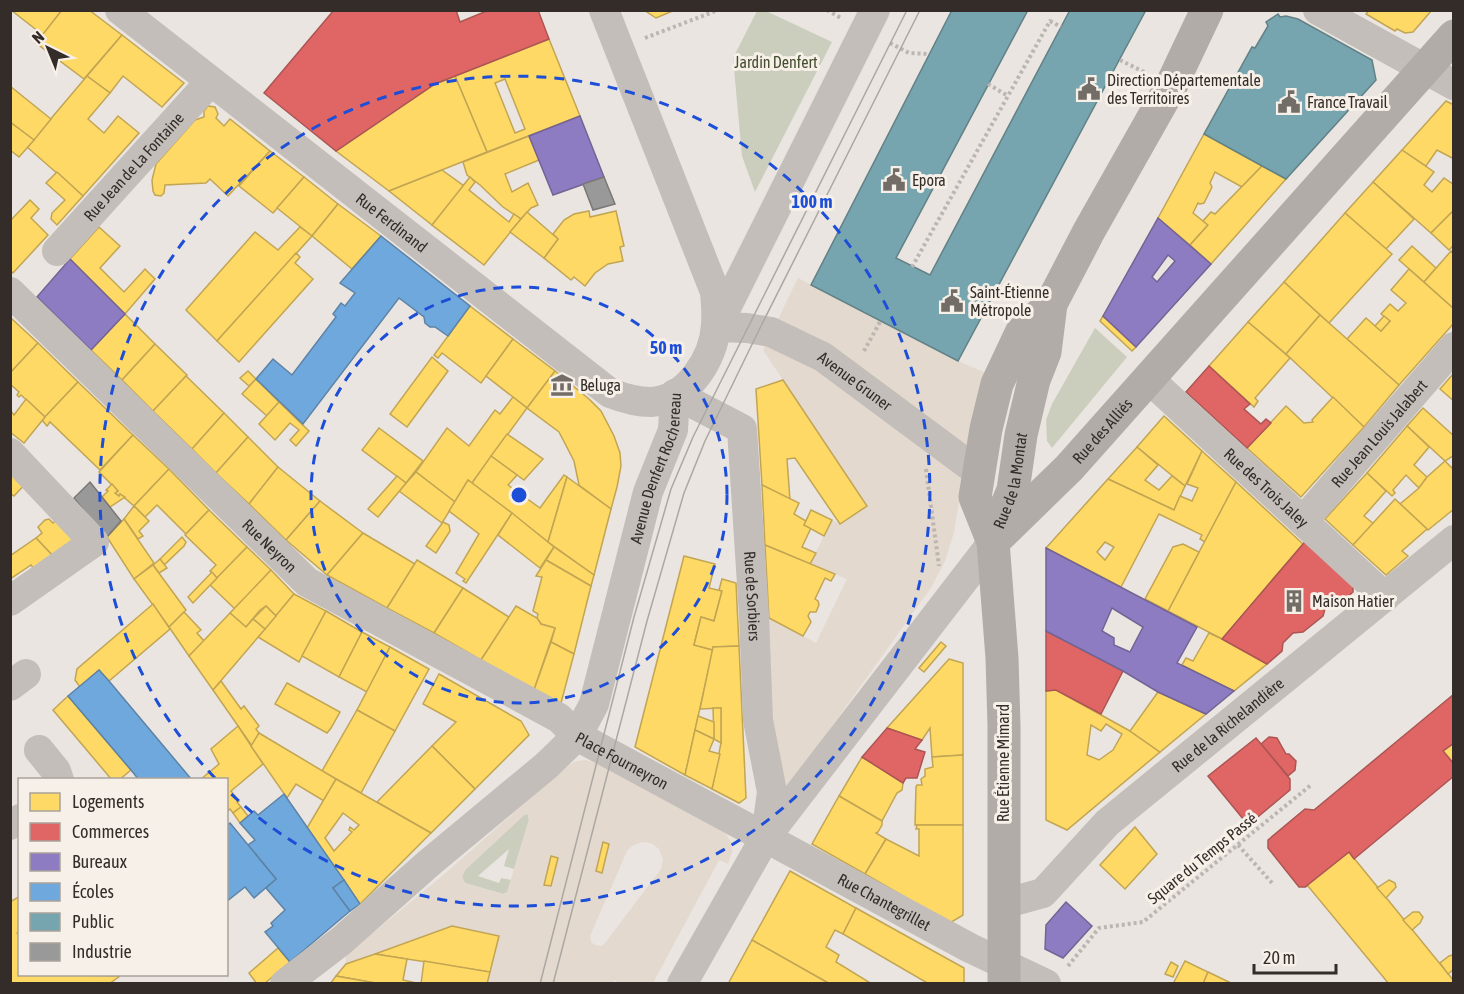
<svg xmlns="http://www.w3.org/2000/svg" width="1464" height="994" font-family="'Asap Condensed',sans-serif">
<style>
.green{fill:#cbcebc}
.plaza{fill:#e3d9ce;fill-rule:evenodd}
.homes{fill:#ffd966;stroke:#c2a553;stroke-width:1.5;fill-rule:evenodd}
.shops{fill:#e06666;stroke:#ac5553;stroke-width:1.5}
.offices{fill:#8e7cc3;stroke:#736494;stroke-width:1.5;fill-rule:evenodd}
.schools{fill:#6fa8dc;stroke:#5d83a6;stroke-width:1.5}
.public{fill:#76a5af;stroke:#628186;stroke-width:1.5}
.industry{fill:#999;stroke:#7a7877;stroke-width:1.5}
.lines{fill:none;stroke-linecap:round;stroke-linejoin:round}
.path{stroke:#bcb6b2;stroke-width:4;stroke-dasharray:3 3;stroke-linecap:butt}
.minor{stroke:#c3beb9;stroke-width:30}
.major{stroke:#b2aca8;stroke-width:33}
.tram{stroke:#aba7a3;stroke-width:1.5}
.ring{fill:none;stroke:#1d4ed8;stroke-width:3;stroke-dasharray:10 8}
.labels{text-anchor:middle;dominant-baseline:central;stroke-width:6;stroke-linejoin:round;paint-order:stroke}
.park-label{font-size:16px;fill:#434e2f;stroke:#f7f0e8}
.poi-label{font-size:16px;fill:#332c28;stroke:#f7f0e8;text-anchor:start}
.street-label{font-size:16px;fill:#332c28;stroke:#f7f0e8}
.centre{fill:#1d4ed8;stroke:#f7f0e8;stroke-width:3}
.ring-label{font-size:18px;text-anchor:middle;font-weight:bold;fill:#1d4ed8;stroke:#f7f0e8;stroke-width:6;stroke-linejoin:round;paint-order:stroke}
</style>
<rect width="100%" height="100%" fill="#eae5e0"/>
<g class="green">
<polygon points="757,11 766,11 832,42 755,192 742,156 733,58"/>
<polygon points="1095,328 1127,357 1052,448 1047,441 1046,420 1052,404"/>
<polygon points="528,814 529,820 514,869 504,866 509,849 478,876 499,883 501,878 511,880 507,893 503,894 465,883 462,877 465,870 524,815"/>
</g>
<g class="plaza">
<polygon points="798,278 958,361 986,373 972,425 954,532 945,561 932,586 788,788 777,779 768,719 769,618 816,643 847,579 810,564 832,520 840,524 867,506 763,350"/>
<path d="M586 760 597 764 719 829 725 833 731 842 732 852 728 864 719 860 653 983H618L615 980 612 984 487 983 499 936 452 926 346 964V955L441 877 565 768 576 761ZM528 814 529 820 507 892 503 894 465 883 462 877 465 870 524 815ZM642 842 651 843 659 849 663 859 661 869 605 943 602 946 595 945 591 942 590 936 627 851 632 846Z"/>
</g>
<g class="homes">
<polygon points="11,10 62,10 43,35"/>
<polygon points="62,10 89,10 122,35 84,79 36,43"/>
<polygon points="644,10 675,10 656,18"/>
<polygon points="1369,10 1432,10 1413,32 1405,33 1397,29 1395,31 1366,14"/>
<polygon points="122,35 184,83 162,107 123,76 110,93 87,76"/>
<path d="M549 39 580 116 487 152 455 76ZM505 79 525 129 515 133 495 83Z"/>
<polygon points="87,76 110,93 88,119 104,133 118,116 139,133 83,196 27,147"/>
<polygon points="455,76 487,152 389,191 336,151 435,84"/>
<polygon points="10,86 51,119 34,140 10,122"/>
<polygon points="1446,101 1454,105 1454,159 1437,150 1426,166 1402,150"/>
<polygon points="208,106 215,107 218,114 216,118 224,126 230,119 270,151 228,196 210,179 206,183 165,185 164,193 161,196 155,195 153,191 152,180 156,164 195,120 204,117 204,111"/>
<polygon points="10,122 34,140 19,157 10,150"/>
<polygon points="1204,134 1262,166 1242,187 1215,172 1210,183 1212,187 1204,203 1200,204 1198,203 1193,213 1208,225 1190,245 1158,218"/>
<polygon points="529,136 539,160 505,174 512,192 528,183 538,205 531,208 521,219 503,207 480,185 467,175 463,162"/>
<polygon points="1402,150 1434,172 1424,185 1432,192 1444,178 1454,185 1454,210 1431,233 1373,182"/>
<polygon points="270,151 304,177 273,213 239,186"/>
<polygon points="1262,166 1286,179 1211,264 1190,245 1208,225 1203,221 1211,212 1215,214"/>
<polygon points="442,170 464,186 432,225 389,191"/>
<polygon points="57,172 83,196 57,225 51,219 52,213 65,200 46,183"/>
<polygon points="304,177 338,204 312,236 277,208"/>
<polygon points="470,177 475,182 469,190 509,222 514,214 521,219 484,265 432,225"/>
<polygon points="1373,182 1414,219 1386,249 1345,213"/>
<polygon points="30,200 39,209 31,218 48,235 13,273 10,270 10,221"/>
<polygon points="338,204 381,236 352,269 312,236"/>
<polygon points="1454,210 1454,245 1449,250 1431,233"/>
<polygon points="589,211 590,217 616,211 624,246 620,247 623,261 608,264 595,273 585,286 574,277 571,280 544,258 558,239 553,234 564,220 574,214"/>
<polygon points="527,212 558,239 544,258 510,232"/>
<polygon points="1345,213 1392,254 1329,323 1284,282"/>
<polygon points="99,227 120,246 100,268 124,292 145,269 155,279 125,314 70,259"/>
<polygon points="300,227 312,236 217,341 186,310 255,232 278,250"/>
<polygon points="1412,246 1436,268 1424,282 1399,260"/>
<polygon points="1451,251 1454,254 1454,309 1424,282"/>
<polygon points="296,253 300,257 295,263 313,279 239,362 217,341"/>
<polygon points="1409,269 1454,309 1454,323 1399,385 1347,339 1366,318 1381,331 1390,321 1381,314 1390,304 1398,311 1406,303 1391,290"/>
<polygon points="1284,282 1320,315 1286,354 1248,322"/>
<polygon points="470,306 513,339 481,383 442,353 438,358 434,355"/>
<polygon points="125,314 155,344 122,380 91,350"/>
<polygon points="1320,315 1399,385 1364,427 1286,354"/>
<polygon points="1103,316 1136,347 1132,351 1100,321"/>
<polygon points="1384,316 1390,321 1381,331 1375,326"/>
<polygon points="12,319 38,343 10,373 10,321"/>
<polygon points="1248,322 1290,358 1255,398 1258,401 1254,407 1209,366"/>
<polygon points="513,339 555,371 527,408 486,376"/>
<polygon points="38,343 78,382 45,417 21,395 19,397 17,395 19,392 10,384 10,373"/>
<polygon points="155,344 187,375 153,411 122,380"/>
<polygon points="432,357 448,371 407,427 390,414"/>
<polygon points="248,371 256,379 249,386 240,378"/>
<polygon points="555,371 589,399 601,411 614,436 620,453 621,466 617,487 611,509 579,485 574,461 559,432 527,408"/>
<polygon points="1454,373 1454,401 1440,389"/>
<polygon points="186,376 224,413 192,449 153,411"/>
<polygon points="256,379 279,402 267,416 242,394"/>
<polygon points="783,380 867,506 840,524 795,458 787,459 790,500 762,485 756,389"/>
<polygon points="78,382 133,435 100,470 50,422 47,426 42,420"/>
<polygon points="513,397 527,408 472,483 468,480 455,502 416,472 447,428 469,446 495,410 500,414"/>
<polygon points="1333,397 1364,427 1301,497 1247,448 1286,406 1304,423 1313,422 1312,420"/>
<polygon points="26,399 45,417 24,443 10,432 10,410 14,415"/>
<polygon points="279,402 309,431 296,446 290,440 299,430 290,423 275,440 259,424"/>
<polygon points="1423,408 1454,436 1454,455 1445,461 1407,426"/>
<polygon points="224,413 248,437 216,473 192,449"/>
<polygon points="1164,416 1202,451 1185,486 1137,447"/>
<polygon points="1407,426 1429,447 1414,465 1427,477 1419,488 1406,475 1393,490 1395,493 1392,496 1367,473"/>
<polygon points="379,428 423,461 406,483 362,450"/>
<polygon points="507,434 543,459 524,480 491,456"/>
<polygon points="133,435 169,469 134,506 120,494 119,496 115,493 118,491 99,472"/>
<polygon points="248,437 278,467 249,504 216,473"/>
<polygon points="1137,447 1158,465 1145,480 1159,490 1172,476 1185,486 1174,510 1108,479"/>
<path d="M1202 451 1236 482 1205 542 1200 539 1202 535 1159 514 1121 587 1046 548 1108 479 1174 510 1180 496 1192 501 1198 488 1187 484ZM1105 542 1114 547 1105 560 1097 552Z"/>
<polygon points="491,456 517,475 508,485 540,508 564,475 567,477 548,542 472,483"/>
<polygon points="1445,461 1454,470 1454,509 1428,530 1400,504 1419,488 1427,477"/>
<polygon points="10,465 28,481 14,496 10,493"/>
<polygon points="278,467 320,501 286,540 249,504"/>
<polygon points="169,469 209,510 186,534 157,505 145,517 134,506"/>
<polygon points="416,472 455,502 442,523 399,491"/>
<polygon points="1367,473 1386,491 1364,516 1374,524 1353,545 1325,519"/>
<polygon points="397,476 406,483 378,517 368,509"/>
<polygon points="567,477 611,509 594,575 548,542"/>
<polygon points="468,480 512,513 466,583 463,581 465,579 456,573 479,534 449,511"/>
<polygon points="1236,482 1303,544 1222,639 1168,611"/>
<polygon points="112,484 118,491 115,493 119,496 120,494 125,497 110,507 102,497 108,491 106,490"/>
<polygon points="762,485 799,503 794,514 806,521 804,525 811,528 802,547 816,553 810,564 765,545"/>
<polygon points="1395,499 1427,529 1402,551 1408,556 1386,575 1353,545"/>
<polygon points="320,501 363,533 327,575 286,540"/>
<polygon points="134,506 149,521 139,531 143,536 138,539 124,519"/>
<polygon points="209,510 247,547 217,578 210,571 216,565 185,535"/>
<polygon points="811,510 832,520 824,536 804,525"/>
<polygon points="512,513 554,547 540,568 498,535"/>
<polygon points="60,517 80,540 57,560 36,538 42,533 38,527 45,520 49,519 53,523"/>
<polygon points="124,519 154,563 134,579 107,537"/>
<polygon points="443,522 449,525 450,531 436,553 426,546"/>
<polygon points="363,533 415,564 387,608 327,575"/>
<polygon points="182,537 186,542 184,546 164,565 160,559"/>
<polygon points="36,538 52,555 34,569 31,565 10,579 10,556"/>
<polygon points="1183,544 1199,552 1168,611 1145,599 1173,547"/>
<polygon points="765,545 835,574 831,581 825,578 815,599 818,601 819,605 816,612 810,612 808,616 811,622 803,636 769,618"/>
<polygon points="247,547 271,570 235,609 210,585"/>
<polygon points="554,547 594,575 591,586 546,560"/>
<polygon points="684,556 715,564 709,588 722,591 714,621 701,617 694,645 713,650 685,775 635,747"/>
<polygon points="160,559 167,568 159,573 153,565"/>
<polygon points="417,560 463,588 434,633 387,608"/>
<polygon points="546,560 591,586 574,654 551,642 555,628 541,624 537,618 538,614 533,611 542,577 536,576"/>
<polygon points="153,565 186,610 169,627 134,579"/>
<polygon points="271,570 294,594 276,616 266,606 260,610 246,627 230,613"/>
<polygon points="212,572 217,578 193,603 188,597"/>
<polygon points="722,579 736,583 739,646 713,647 713,650 694,645 701,617 714,621 722,591 719,590"/>
<polygon points="463,588 509,617 481,660 434,633"/>
<polygon points="294,594 326,611 299,662 258,637"/>
<polygon points="153,604 170,629 109,681 99,670 80,687 75,680 77,669"/>
<polygon points="266,606 276,616 265,629 253,619"/>
<polygon points="516,606 537,618 541,624 555,628 534,690 481,660"/>
<polygon points="326,611 362,632 339,677 302,656"/>
<polygon points="184,612 201,630 197,633 204,641 189,656 169,627"/>
<polygon points="230,613 246,627 253,619 265,629 213,690 189,656"/>
<polygon points="362,632 390,647 367,692 339,677"/>
<polygon points="1209,633 1222,639 1267,664 1234,691 1182,665 1186,658 1193,661"/>
<polygon points="551,642 574,654 561,703 534,690"/>
<polygon points="941,642 946,646 924,672 919,668"/>
<polygon points="739,646 746,798 739,803 712,789 721,743 721,708 700,709 713,647"/>
<polygon points="390,647 429,669 395,731 357,710"/>
<polygon points="949,659 963,663 963,755 932,757 930,728 922,740 887,728"/>
<polygon points="439,674 521,721 529,735 475,789 432,746 456,722 423,704"/>
<polygon points="221,681 241,709 244,706 259,726 256,729 259,733 252,746 213,690"/>
<polygon points="287,683 340,712 331,728 327,733 275,704"/>
<path d="M1056 690 1130 731 1160 752 1067 830 1046 820V691ZM1106 724 1122 734 1113 750 1099 760 1087 755 1091 725 1101 731Z"/>
<polygon points="1158,692 1206,714 1160,752 1130,731"/>
<polygon points="68,696 131,770 119,780 112,780 53,710"/>
<polygon points="713,708 721,708 721,743 714,739"/>
<polygon points="357,710 395,731 361,793 322,771"/>
<polygon points="698,716 714,722 714,739 695,730"/>
<polygon points="238,726 263,764 231,791 239,801 237,802 241,807 233,813 230,809 226,812 226,780 200,780 219,764 211,749"/>
<polygon points="695,730 714,739 709,751 720,754 712,789 685,775"/>
<polygon points="259,733 336,779 324,801 296,784 287,798 251,746"/>
<polygon points="1454,743 1454,764 1443,751"/>
<polygon points="432,746 475,789 431,833 377,802"/>
<polygon points="963,755 963,825 915,825 916,787 917,785 922,785 921,779 925,776 925,769 933,767 932,757"/>
<polygon points="862,757 903,783 902,790 897,793 882,821 839,796"/>
<path d="M336 779 431 833 360 904 307 828ZM343 813 359 825 354 830 350 827 349 830 352 832 334 851 325 838Z"/>
<polygon points="839,796 882,821 882,825 878,832 876,833 886,839 865,874 812,844"/>
<polygon points="241,807 248,816 240,823 233,813"/>
<polygon points="917,825 963,825 963,915 950,923 865,874 886,839 919,856 919,829 916,829"/>
<polygon points="1135,827 1157,854 1125,889 1100,865"/>
<polygon points="603,842 609,844 602,873 596,871"/>
<polygon points="1349,852 1454,981 1454,984 1389,984 1308,886 1305,887"/>
<polygon points="551,856 558,858 551,886 544,885"/>
<polygon points="790,871 856,908 843,934 835,930 826,947 839,955 836,962 872,984 830,984 752,940"/>
<polygon points="1389,880 1395,883 1396,887 1386,898 1377,888"/>
<polygon points="20,896 20,931 17,933 20,936 20,974 120,976 109,984 10,984 10,902"/>
<polygon points="856,908 964,968 964,984 929,984 843,934"/>
<polygon points="1413,912 1419,912 1423,917 1420,923 1412,930 1403,920"/>
<polygon points="452,926 499,936 490,972 375,954"/>
<polygon points="752,940 830,984 728,984"/>
<polygon points="278,948 290,962 264,984 257,984 249,973"/>
<polygon points="375,954 407,959 403,980 421,984 381,984 336,976 346,964"/>
<polygon points="1453,955 1454,969 1448,974 1440,963 1449,956"/>
<polygon points="424,961 490,972 487,984 421,984"/>
<polygon points="1185,961 1208,972 1203,984 1173,984"/>
<polygon points="1171,962 1178,966 1173,977 1165,974"/>
<polygon points="1208,972 1231,983 1231,984 1203,984"/>
<polygon points="336,976 381,984 330,984"/>
</g>
<g class="shops">
<polygon points="334,10 456,10 460,22 489,10 538,10 549,39 435,84 336,151 264,93"/>
<polygon points="1209,366 1250,404 1244,409 1261,424 1266,419 1271,423 1247,448 1186,392"/>
<polygon points="1309,537 1353,579 1353,592 1342,602 1335,600 1325,609 1323,616 1303,632 1293,633 1283,643 1282,651 1267,664 1222,639"/>
<polygon points="1046,631 1123,671 1101,714 1056,690 1046,691"/>
<polygon points="1454,694 1454,743 1443,751 1454,764 1454,776 1354,859 1349,852 1305,887 1299,887 1268,848 1268,840 1305,809 1314,810"/>
<polygon points="887,728 922,740 915,749 925,752 917,778 906,778 903,783 862,757"/>
<polygon points="1269,737 1277,738 1286,754 1289,754 1296,761 1295,770 1288,776 1261,744"/>
<polygon points="1256,738 1290,779 1290,790 1253,821 1244,820 1208,776"/>
</g>
<g class="offices">
<polygon points="580,116 604,177 553,195 529,136"/>
<path d="M1158 218 1211 264 1136 347 1103 316ZM1168 255 1175 261 1157 282 1152 277Z"/>
<polygon points="70,259 125,314 91,350 37,297"/>
<path d="M1046 548 1197 627 1177 663 1234 691 1206 714 1158 692 1123 671 1046 631ZM1112 608 1143 627 1130 652 1114 645V638L1102 631Z"/>
<polygon points="1066,902 1092,926 1063,958 1045,949 1046,925"/>
</g>
<g class="schools">
<polygon points="381,236 470,306 448,336 435,327 430,327 425,323 424,317 399,298 303,424 256,379 273,359 292,375 336,317 333,314 341,303 345,306 355,293 340,283"/>
<polygon points="99,670 109,681 192,780 139,780 131,770 68,696"/>
<polygon points="284,794 344,880 333,888 350,911 290,962 265,932 273,926 271,923 285,910 266,888 276,879 248,845 255,840 240,823 254,811 258,815"/>
<polygon points="230,823 276,879 254,898 245,887 226,902 226,826"/>
<polygon points="344,880 360,904 350,911 333,888"/>
</g>
<g class="public">
<polygon points="952,10 1028,10 896,258 930,275 1070,10 1146,10 958,361 811,285"/>
<polygon points="1278,14 1280,17 1286,16 1298,19 1372,60 1376,80 1286,179 1204,134 1252,47 1255,48 1268,26 1266,22"/>
</g>
<g class="industry">
<polygon points="604,177 615,204 593,210 583,184"/>
<polygon points="90,482 121,521 106,538 74,498"/>
</g>
<g class="lines">
<g class="path">
<polyline points="827,10 841,18"/>
<polyline points="645,38 718,10"/>
<polyline points="890,43 909,53 929,54"/>
<polyline points="1120,60 1146,73"/>
<polyline points="988,84 1008,96"/>
<polyline points="912,267 1050,21 1061,27"/>
<polyline points="864,351 881,320"/>
<polyline points="926,469 939,566"/>
<polyline points="1238,845 1273,884"/>
<polyline points="1068,966 1099,928 1143,922 1311,785"/>
</g>
<g class="minor">
<path id="s1" d="M120 10 610 393C623 398 636 402 651 402 688 400 714 358 716 325 717 314 716 303 715 292L604 10"/>
<polyline points="1318,10 1454,85"/>
<path id="s2" d="M57 251 210 82"/>
<path id="s3" d="M10 292 307 582 559 718 577 736 601 749 970 948 1046 984"/>
<polyline points="718,324 875,10"/>
<path id="s4" d="M716 327 747 328 771 332 823 357 978 472"/>
<path id="s5" d="M1149 379 1385 597"/>
<path id="s6" d="M675 394 742 429 754 615 758 720 772 792 766 835"/>
<polyline points="10,453 94,542 10,601"/>
<path id="s7" d="M1303 521 1454 347"/>
<polyline points="10,686 26,674"/>
<polyline points="39,750 56,771 59,780"/>
<polyline points="10,825 20,819"/>
<path id="s8" d="M1003 904 1043 893 1107 823 1454 540"/>
<path id="s9" d="M285 984 341 941 429 863 546 766 577 736 594 704 648 492 673 430 675 394"/>
<polyline points="682,984 765,838 993,542"/>
</g>
<g class="major">
<path id="s10" d="M996 532 1013 490 1021 435 1034 380 1045 352 1051 304"/>
<path id="s11" d="M993 542 1069 468 1454 36"/>
<polyline points="1004,984 1004,726 1002,658 993,542 975,497 986,429 997,384 1021,333 1051,304 1089,231 1171,86 1207,10"/>
</g>
<g class="tram">
<polyline points="540,984 634,617 671,489 693,437 907,10"/>
<polyline points="553,984 647,621 684,493 705,441 759,330 920,10"/>
</g>
</g>
<g class="ring">
<circle cx="519" cy="495" r="208"/>
<path d="M215 778A415 415 0 1 1 228 791"/>
</g>
<defs>
<g id="civic-bare" transform="scale(1.8)"><path d="M-.6-6.5H3V-4.5H.6V-3L4-1V1h2V6H-6V1h2V-1L-.6-3ZM-1.2 2.5V6h2.4V2.5Z" fill="#736d68" stroke="#f7f0e8" stroke-width="2.5" paint-order="stroke"/></g>
<g id="museum-bare" transform="scale(1.8)"><path d="M0-6L6-3V-2H-6V-3ZM-5-1h2V3h-2ZM-1-1h2V3h-2ZM3-1h2V3H3ZM-6 4H6V6H-6Z" fill="#736d68" stroke="#f7f0e8" stroke-width="2.5" paint-order="stroke"/></g>
<g id="building-bare" transform="scale(1.8)"><path d="M-4-6H4V6H1V3H-1V6H-4ZM-2.5-4.3h1.7v1.8h-1.7ZM.8-4.3h1.7v1.8H.8ZM-2.5-1h1.7V.8h-1.7ZM.8-1h1.7V.8H.8Z" fill="#736d68" stroke="#f7f0e8" stroke-width="2.5" paint-order="stroke"/></g>
</defs>
<g fill-rule="evenodd">
<use href="#civic-bare" x="1089" y="89"/>
<use href="#civic-bare" x="1289" y="102"/>
<use href="#civic-bare" x="894" y="180"/>
<use href="#civic-bare" x="952" y="301"/>
<use href="#museum-bare" x="562" y="385"/>
<use href="#building-bare" x="1294" y="601"/>
</g>
<g class="labels">
<g class="park-label">
<text x="776" y="62">Jardin Denfert</text>
</g>
<g class="poi-label">
<text x="1107" y="80">Direction Départementale<tspan x="1107" dy="18">des Territoires</tspan></text>
<text x="1307" y="102">France Travail</text>
<text x="912" y="180">Epora</text>
<text x="970" y="292">Saint-Étienne<tspan x="970" dy="18">Métropole</tspan></text>
<text x="580" y="385">Beluga</text>
<text x="1312" y="601">Maison Hatier</text>
</g>
<g class="street-label">
<text stroke="none"><textPath href="#s2" startOffset="114">Rue Jean de La Fontaine</textPath></text>
<text stroke="none"><textPath href="#s1" startOffset="345">Rue Ferdinand</textPath></text>
<text stroke="none"><textPath href="#s4" startOffset="153">Avenue Gruner</textPath></text>
<text stroke="none"><textPath href="#s11" startOffset="156">Rue des Alliés</textPath></text>
<text stroke="none"><textPath href="#s7" startOffset="116">Rue Jean Louis Jalabert</textPath></text>
<text stroke="none"><textPath href="#s9" startOffset="664">Avenue Denfert Rochereau</textPath></text>
<text stroke="none"><textPath href="#s10" startOffset="54">Rue de la Montat</textPath></text>
<text stroke="none"><textPath href="#s5" startOffset="160">Rue des Trois Jaley</textPath></text>
<text stroke="none"><textPath href="#s3" startOffset="363">Rue Neyron</textPath></text>
<text stroke="none"><textPath href="#s6" startOffset="243">Rue de Sorbiers</textPath></text>
<text stroke="none"><textPath href="#s8" startOffset="292">Rue de la Richelandière</textPath></text>
<text transform="translate(1003 763) rotate(-90)">Rue Étienne Mimard</text>
<text stroke="none"><textPath href="#s3" startOffset="778">Place Fourneyron</textPath></text>
<text transform="translate(1202 858) rotate(-39)">Square du Temps Passé</text>
<text stroke="none"><textPath href="#s3" startOffset="1076">Rue Chantegrillet</textPath></text>
</g>
</g>
<circle cx="519" cy="495" r="9" class="centre"/>
<g class="ring-label">
<text x="812" y="208">100 m</text>
<text x="666" y="354">50 m</text>
</g>
<rect width="1464" height="994" fill="none" stroke="#332c28" stroke-width="24"/>
<rect x="18" y="778" width="210" height="198" fill="#f7f0e8" stroke="#a9a29b" stroke-width="1.5"/>
<rect x="30" y="793" width="30" height="18" fill="#ffd966" stroke="#a9a29b" stroke-width="1.5"/>
<text x="72" y="808" font-size="18" fill="#332c28">Logements</text>
<rect x="30" y="823" width="30" height="18" fill="#e06666" stroke="#a9a29b" stroke-width="1.5"/>
<text x="72" y="838" font-size="18" fill="#332c28">Commerces</text>
<rect x="30" y="853" width="30" height="18" fill="#8e7cc3" stroke="#a9a29b" stroke-width="1.5"/>
<text x="72" y="868" font-size="18" fill="#332c28">Bureaux</text>
<rect x="30" y="883" width="30" height="18" fill="#6fa8dc" stroke="#a9a29b" stroke-width="1.5"/>
<text x="72" y="898" font-size="18" fill="#332c28">Écoles</text>
<rect x="30" y="913" width="30" height="18" fill="#76a5af" stroke="#a9a29b" stroke-width="1.5"/>
<text x="72" y="928" font-size="18" fill="#332c28">Public</text>
<rect x="30" y="943" width="30" height="18" fill="#999999" stroke="#a9a29b" stroke-width="1.5"/>
<text x="72" y="958" font-size="18" fill="#332c28">Industrie</text>
<g transform="translate(48 48) rotate(317)" stroke="#f7f0e8" stroke-width="4.5" paint-order="stroke">
<path d="M0-4.5L10 22L0 15L-10 22Z" fill="#332c28"/>
<text y="-9" font-size="16" font-weight="bold" text-anchor="middle" fill="#332c28">N</text>
</g>
<path d="M1254 964v9h82v-9" fill="none" stroke="#332c28" stroke-width="3"/>
<text x="1263" y="964" font-size="18" fill="#332c28" stroke="#f7f0e8" stroke-width="4.5" paint-order="stroke">20 m</text>
</svg>
